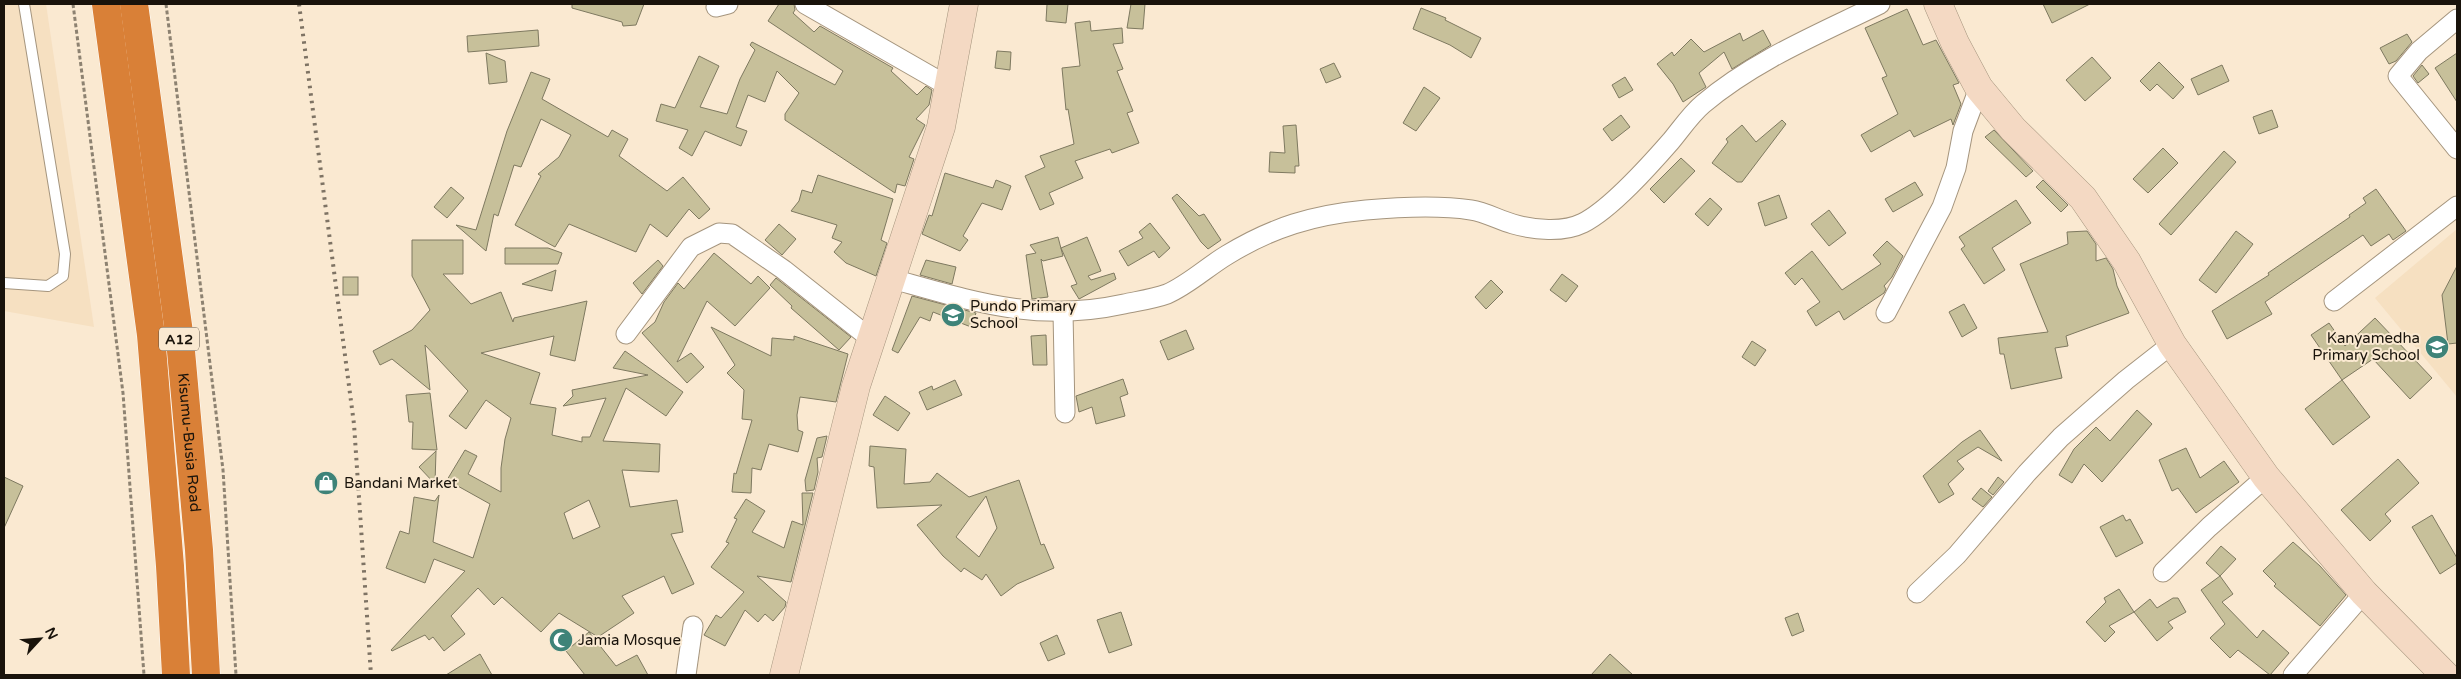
<svg xmlns="http://www.w3.org/2000/svg" width="2461" height="679" font-family="'Varela Round',sans-serif">
<style>
.built{fill:#f6e0c1}
.building{fill:#c7c09a;stroke:#7e7960;fill-rule:evenodd}
.lines{fill:none;stroke-linecap:round;stroke-linejoin:round}
.lane-casing{stroke:#a5957e;stroke-width:12}
.street-casing{stroke:#a5957e;stroke-width:21}
.secondary-casing{stroke:#a5957e;stroke-width:29}
.highway-casing{stroke:#fff;stroke-width:29}
.path{stroke:#8d8271;stroke-width:3;stroke-dasharray:4 2.5;stroke-linecap:butt}
.lane{stroke:#fff;stroke-width:10}
.street{stroke:#fff;stroke-width:19}
.secondary{stroke:#f4d9c3;stroke-width:28}
.highway{stroke:#d98037;stroke-width:28}
.rail{stroke:#7e7364;stroke-width:4;stroke-dasharray:2.5 5;stroke-linecap:butt}
.labels{text-anchor:middle;dominant-baseline:central;stroke-width:4;stroke-linejoin:round;paint-order:stroke}
.shield{fill:#fae9d1;stroke:#5c5346;stroke-width:1}
.shield-label{font-size:14px;font-weight:bold;fill:#19130b}
.poi-label{font-size:15px;fill:#19130b;stroke:#fae9d1;text-anchor:start}
.street-label{font-size:15px;fill:#19130b;stroke:#fae9d1}
</style>
<rect width="100%" height="100%" fill="#fae9d1"/>
<g class="built">
<polygon points="4,4 46,4 94,327 4,311"/>
<polygon points="2457,229 2457,397 2375,298"/>
</g>
<g class="building">
<polygon points="572,4 644,4 636,25 623,26 622,22 572,8"/>
<polygon points="779,4 794,4 795,10 793,13 814,32 820,26 893,68 891,71 917,95 926,86 932,90 929,105 916,119 925,125 909,157 914,159 905,186 897,184 895,193 785,120 785,114 799,93 777,71 765,102 748,95 736,127 747,131 741,146 705,131 692,156 679,148 688,130 656,121 661,104 675,108 699,56 719,66 700,107 727,114 740,79 755,50 750,45 752,42 835,85 843,71 768,21"/>
<polygon points="1047,4 1068,4 1066,23 1046,21"/>
<polygon points="1131,4 1145,4 1143,29 1127,28"/>
<polygon points="2043,4 2090,4 2052,23"/>
<polygon points="1421,8 1446,18 1445,20 1481,38 1471,58 1450,45 1413,29"/>
<polygon points="1907,9 1923,45 1936,40 1959,83 1953,85 1961,104 1953,125 1951,119 1914,137 1910,130 1871,152 1861,135 1898,114 1882,78 1887,76 1865,28"/>
<polygon points="1090,21 1091,31 1122,28 1123,43 1113,44 1123,69 1117,71 1133,111 1127,113 1139,143 1112,153 1110,149 1075,161 1083,178 1049,193 1054,204 1040,210 1025,176 1045,167 1040,156 1074,144 1068,109 1066,110 1062,68 1080,66 1075,23"/>
<polygon points="538,30 539,46 468,52 467,36"/>
<polygon points="1763,30 1771,45 1732,69 1724,52 1699,73 1706,87 1683,102 1673,84 1657,64 1672,52 1674,56 1691,39 1704,52 1740,33 1743,41"/>
<polygon points="2407,34 2412,42 2396,61 2389,64 2380,48"/>
<polygon points="997,51 1011,52 1010,70 995,68"/>
<polygon points="486,53 505,61 507,82 489,84"/>
<polygon points="2457,53 2457,102 2435,68"/>
<polygon points="2092,57 2111,78 2085,101 2066,80"/>
<polygon points="2159,62 2184,87 2173,99 2157,84 2150,91 2140,81"/>
<polygon points="1334,63 1341,77 1326,83 1320,69"/>
<polygon points="2222,65 2229,81 2198,95 2191,79"/>
<polygon points="2422,65 2429,74 2418,83 2413,76"/>
<polygon points="531,72 550,79 542,99 608,137 612,130 628,139 619,156 667,191 683,177 710,209 699,219 689,209 667,237 650,224 636,252 569,224 555,247 515,225 541,176 538,174 559,157 571,135 541,119 521,167 514,165 498,216 494,214 486,251 456,225 476,230 507,131"/>
<polygon points="1625,77 1633,90 1619,98 1612,85"/>
<polygon points="1424,87 1440,98 1416,131 1403,123"/>
<polygon points="2272,110 2278,127 2259,134 2253,117"/>
<polygon points="1621,115 1630,127 1612,141 1603,129"/>
<polygon points="1782,120 1786,124 1742,182 1737,182 1712,163 1728,142 1726,139 1742,125 1756,142"/>
<polygon points="1296,125 1299,166 1295,166 1295,173 1269,172 1270,152 1285,153 1283,126"/>
<polygon points="1994,130 2033,171 2026,177 1985,137"/>
<polygon points="2163,148 2178,163 2148,193 2133,179"/>
<polygon points="2224,151 2236,162 2171,235 2159,224"/>
<polygon points="1681,158 1695,171 1664,203 1650,189"/>
<polygon points="945,173 993,188 996,180 1011,186 1002,210 982,203 963,236 968,240 960,251 922,234 929,215 932,216"/>
<polygon points="818,175 893,199 881,240 887,243 876,276 846,263 834,252 842,242 832,238 837,225 791,211 799,201 802,190 812,193"/>
<polygon points="2043,180 2068,205 2061,212 2036,187"/>
<polygon points="1915,182 1923,195 1893,212 1885,199"/>
<polygon points="451,187 464,198 447,218 434,207"/>
<polygon points="2376,189 2406,231 2393,240 2389,234 2371,246 2363,235 2265,302 2272,314 2227,339 2212,311 2269,275 2268,273 2350,217 2349,215 2366,203 2363,198"/>
<polygon points="1177,194 1199,216 1204,214 1221,240 1208,249 1201,242 1172,198"/>
<polygon points="1779,195 1787,218 1765,226 1758,203"/>
<polygon points="1710,198 1722,209 1708,226 1695,214"/>
<polygon points="2016,200 2031,223 1992,248 2005,270 1984,284 1961,249 1965,246 1959,237"/>
<polygon points="1829,210 1846,233 1829,246 1811,224"/>
<polygon points="1150,223 1170,248 1159,258 1154,251 1128,266 1119,251 1143,238 1139,232"/>
<polygon points="779,224 796,239 782,255 765,240"/>
<polygon points="2087,231 2096,244 2096,261 2106,258 2113,269 2117,286 2129,313 2066,336 2068,346 2055,348 2062,378 2011,389 2004,354 2000,354 1998,338 2048,332 2020,264 2068,244 2067,232"/>
<polygon points="2236,231 2253,244 2216,293 2199,280"/>
<polygon points="1058,237 1063,256 1043,261 1041,259 1048,297 1032,299 1026,255 1036,253 1030,245"/>
<polygon points="1087,237 1101,271 1088,276 1091,280 1114,273 1116,279 1079,299 1071,286 1077,284 1061,248"/>
<path d="M412 240H463V274H443L471 304 501 292 513 322 514 318 587 301 575 361 550 355 554 336 481 353 540 373 530 404 556 408 552 435 582 442V437H590L606 398 563 406 573 396 572 390 648 375 613 368 625 351 683 392 666 416 626 388 603 441 660 444 659 472 622 470 630 507 677 500 683 532 671 534 694 584 672 594 664 576 622 596 634 613 598 637 559 613 541 632 502 597 494 605 478 588 451 616 465 634 444 651 433 637 429 640 425 635 392 651 391 650 465 571 434 559 425 583 386 568 400 531 409 534 414 497 435 501 439 495 433 542 473 558 490 504 447 480 465 450 477 456 468 474 501 492V468L505 439 511 418 486 400 466 429 449 416 468 391 425 345 430 390 392 359 380 365 373 351 412 330 430 310 412 276ZM589 500 600 527 573 539 564 513Z"/>
<polygon points="1887,241 1903,256 1892,277 1884,286 1886,289 1884,293 1844,320 1839,311 1816,326 1807,311 1820,302 1802,278 1795,285 1785,273 1812,251 1842,290 1881,264 1873,255"/>
<polygon points="505,248 548,248 562,253 558,264 505,264"/>
<polygon points="714,253 751,284 758,276 770,288 735,326 707,301 677,362 691,353 704,367 687,383 642,333 655,322 664,302 678,283 684,289"/>
<polygon points="658,260 663,266 642,294 633,283"/>
<polygon points="926,260 956,267 952,284 920,275"/>
<polygon points="2457,266 2457,343 2448,344 2442,295"/>
<polygon points="556,270 552,291 522,284"/>
<polygon points="1562,274 1578,286 1566,302 1550,290"/>
<rect x="343" y="277" width="15" height="18"/>
<polygon points="776,278 851,337 839,350 791,308 792,306 770,285"/>
<polygon points="1491,280 1503,292 1486,309 1475,297"/>
<polygon points="912,296 976,313 971,327 933,312 930,321 920,317 898,353 892,350"/>
<polygon points="1964,304 1977,328 1962,337 1949,312"/>
<polygon points="2375,318 2432,378 2410,399 2373,359 2342,380 2311,335 2329,323 2345,346"/>
<polygon points="711,327 771,356 772,338 794,340 794,336 848,354 836,402 800,397 797,415 798,430 803,432 798,452 769,444 761,470 752,468 751,493 732,492 734,473 736,474 752,420 742,419 744,390 727,373 735,365"/>
<polygon points="1186,330 1194,349 1168,360 1160,341"/>
<polygon points="1046,335 1047,365 1033,365 1031,336"/>
<polygon points="1752,341 1766,350 1755,366 1742,357"/>
<polygon points="1123,379 1128,394 1120,397 1125,416 1096,424 1092,407 1079,412 1076,396"/>
<polygon points="955,380 962,395 927,410 919,392 932,386 933,390"/>
<polygon points="2342,380 2370,417 2333,445 2305,409"/>
<polygon points="430,393 437,450 412,449 413,422 409,422 406,395"/>
<polygon points="885,396 910,413 898,431 873,415"/>
<polygon points="2137,410 2152,424 2102,482 2084,464 2072,483 2059,475 2074,449 2096,427 2110,441"/>
<polygon points="1980,430 2002,461 1978,447 1957,461 1964,469 1948,484 1954,494 1939,503 1923,476 1962,442"/>
<polygon points="827,436 822,457 817,458 818,472 814,490 806,491 805,480 817,438"/>
<path d="M870 446 906 449 904 484 930 482 937 473 969 497 1019 480 1041 545 1044 544 1054 568 1017 584 1001 596 986 574 982 580 964 568 961 572 943 556 917 525 942 505 877 508 874 467 869 466ZM986 496 997 528 979 557 956 537Z"/>
<polygon points="2186,448 2200,478 2224,461 2239,482 2196,513 2178,488 2172,491 2159,460"/>
<polygon points="436,451 435,484 419,467"/>
<polygon points="2398,459 2419,483 2385,514 2391,521 2370,541 2341,510"/>
<polygon points="4,477 23,486 4,528"/>
<polygon points="1998,477 2004,482 1993,495 1988,491"/>
<polygon points="1981,488 1992,497 1983,507 1972,499"/>
<polygon points="802,493 813,493 791,582 757,576 786,602 785,607 773,621 765,614 758,622 745,610 725,646 704,635 716,615 721,618 744,592 711,567 729,543 726,542 737,519 734,518 746,499 765,511 752,532 784,548 792,521 803,525"/>
<polygon points="2123,515 2126,521 2130,519 2143,543 2116,557 2100,527"/>
<polygon points="2432,515 2457,558 2457,563 2440,574 2412,527"/>
<polygon points="2293,542 2320,566 2346,595 2320,626 2274,586 2276,584 2263,571"/>
<polygon points="2221,546 2236,559 2220,576 2206,563"/>
<polygon points="2220,576 2233,594 2222,602 2257,638 2263,630 2289,653 2270,675 2238,650 2230,658 2210,638 2225,624 2201,590"/>
<polygon points="2119,589 2134,612 2109,626 2115,632 2105,642 2086,622 2106,602 2104,598"/>
<polygon points="2173,598 2178,598 2186,612 2168,622 2173,628 2157,641 2134,612 2150,599 2157,608"/>
<polygon points="1121,612 1132,645 1109,653 1097,620"/>
<polygon points="1798,613 1804,631 1792,636 1785,618"/>
<polygon points="589,632 616,666 637,655 648,675 585,675 566,651"/>
<polygon points="1057,635 1065,654 1048,661 1040,643"/>
<polygon points="480,654 492,675 446,675"/>
<polygon points="1610,654 1633,675 1591,675"/>
</g>
<g class="lines">
<g class="lane-casing">
<polyline id="lane" points="4,283 48,286 63,276 65,254 24,4"/>
</g>
<g class="street-casing">
<g id="street">
<polyline points="805,4 948,86"/>
<polyline points="716,7 728,4"/>
<polyline points="2457,19 2419,51 2398,76 2457,149"/>
<path d="M892 279C975 302 1037 323 1124 304 1138 301 1153 299 1167 294 1188 285 1207 267 1227 255 1273 227 1313 215 1366 210 1400 207 1438 205 1471 210 1485 212 1499 220 1513 224 1534 230 1563 233 1583 223 1611 209 1650 165 1671 141 1681 129 1691 114 1703 104 1755 60 1819 34 1880 4"/>
<polyline points="2334,301 2457,206"/>
<polyline points="1063,312 1065,413"/>
<polyline points="1886,313 1942,207 1956,168 1963,131 1979,88"/>
<polyline points="626,334 691,247 719,233 732,234 784,270 871,339"/>
<polyline points="2163,572 2209,527 2266,477"/>
<polyline points="1917,593 1957,555 2027,473 2061,437 2126,380 2172,344"/>
<polyline points="686,675 693,626"/>
<polyline points="2293,675 2364,593"/>
</g>
</g>
<g class="secondary-casing">
<g id="secondary">
<polyline points="1938,4 1955,43 1979,88 2013,129 2083,198 2127,262 2172,344 2266,477 2364,593 2445,675"/>
<polyline points="784,675 856,386 941,127 964,4"/>
</g>
</g>
<g class="highway-casing">
<g id="highway">
<polyline points="106,4 151,335 170,566 176,675"/>
<path id="s1" d="M134 4 180 340 199 550 206 675"/>
</g>
</g>
<g class="path">
<polyline points="73,4 123,393 144,675"/>
<polyline points="166,4 223,470 236,675"/>
</g>
<use href="#lane" class="lane"/>
<use href="#street" class="street"/>
<use href="#secondary" class="secondary"/>
<use href="#highway" class="highway"/>
<polyline class="rail" points="299,4 354,424 371,675"/>
</g>
<defs>
<g id="school-disc" transform="scale(1.25)"><circle r="9.5" fill="#3e8378" stroke="#fae9d1"/><path d="M0-5L7-2L0 1L-7-2ZM-4 1L0 2.5L4 1V4Q0 6-4 4Z" fill="#fff"/></g>
<g id="shop-disc" transform="scale(1.25)"><circle r="9.5" fill="#3e8378" stroke="#fae9d1"/><path d="M-5-2.5h2.3a2.7 3.5 0 0 1 5.4 0H5L5.5 6h-11ZM-1.5-2.5h3a1.5 2.3 0 0 0-3 0Z" fill="#fff"/></g>
<g id="mosque-disc" transform="scale(1.25)"><circle r="9.5" fill="#3e8378" stroke="#fae9d1"/><path d="M3.5-4.9A6 6 0 1 0 3.5 4.9A5 5 0 1 1 3.5-4.9Z" fill="#fff"/></g>
</defs>
<g fill-rule="evenodd">
<use href="#school-disc" x="953" y="315"/>
<use href="#school-disc" x="2437" y="347"/>
<use href="#shop-disc" x="326" y="483"/>
<use href="#mosque-disc" x="561" y="640"/>
</g>
<g class="labels">
<rect class="shield" x="159" y="327.5" width="40" height="23" rx="4"/>
<g class="shield-label">
<text x="179" y="339">A12</text>
</g>
<g class="poi-label">
<text x="970" y="306">Pundo Primary<tspan x="970" dy="17">School</tspan></text>
<text x="2420" y="338" text-anchor="end">Kanyamedha<tspan x="2420" dy="17">Primary School</tspan></text>
<text x="344" y="483">Bandani Market</text>
<text x="578" y="640">Jamia Mosque</text>
</g>
<g class="street-label">
<text stroke="none"><textPath href="#s1" startOffset="442">Kisumu-Busia Road</textPath></text>
</g>
</g>
<rect width="2461" height="679" fill="none" stroke="#19130b" stroke-width="10"/>
<g transform="translate(40 639) rotate(64)" stroke="#fae9d1" stroke-width="4" paint-order="stroke">
<path d="M0-4L9 19L0 12L-9 19Z" fill="#19130b"/>
<text y="-8" font-size="14" font-weight="bold" text-anchor="middle" fill="#19130b">N</text>
</g>
</svg>
